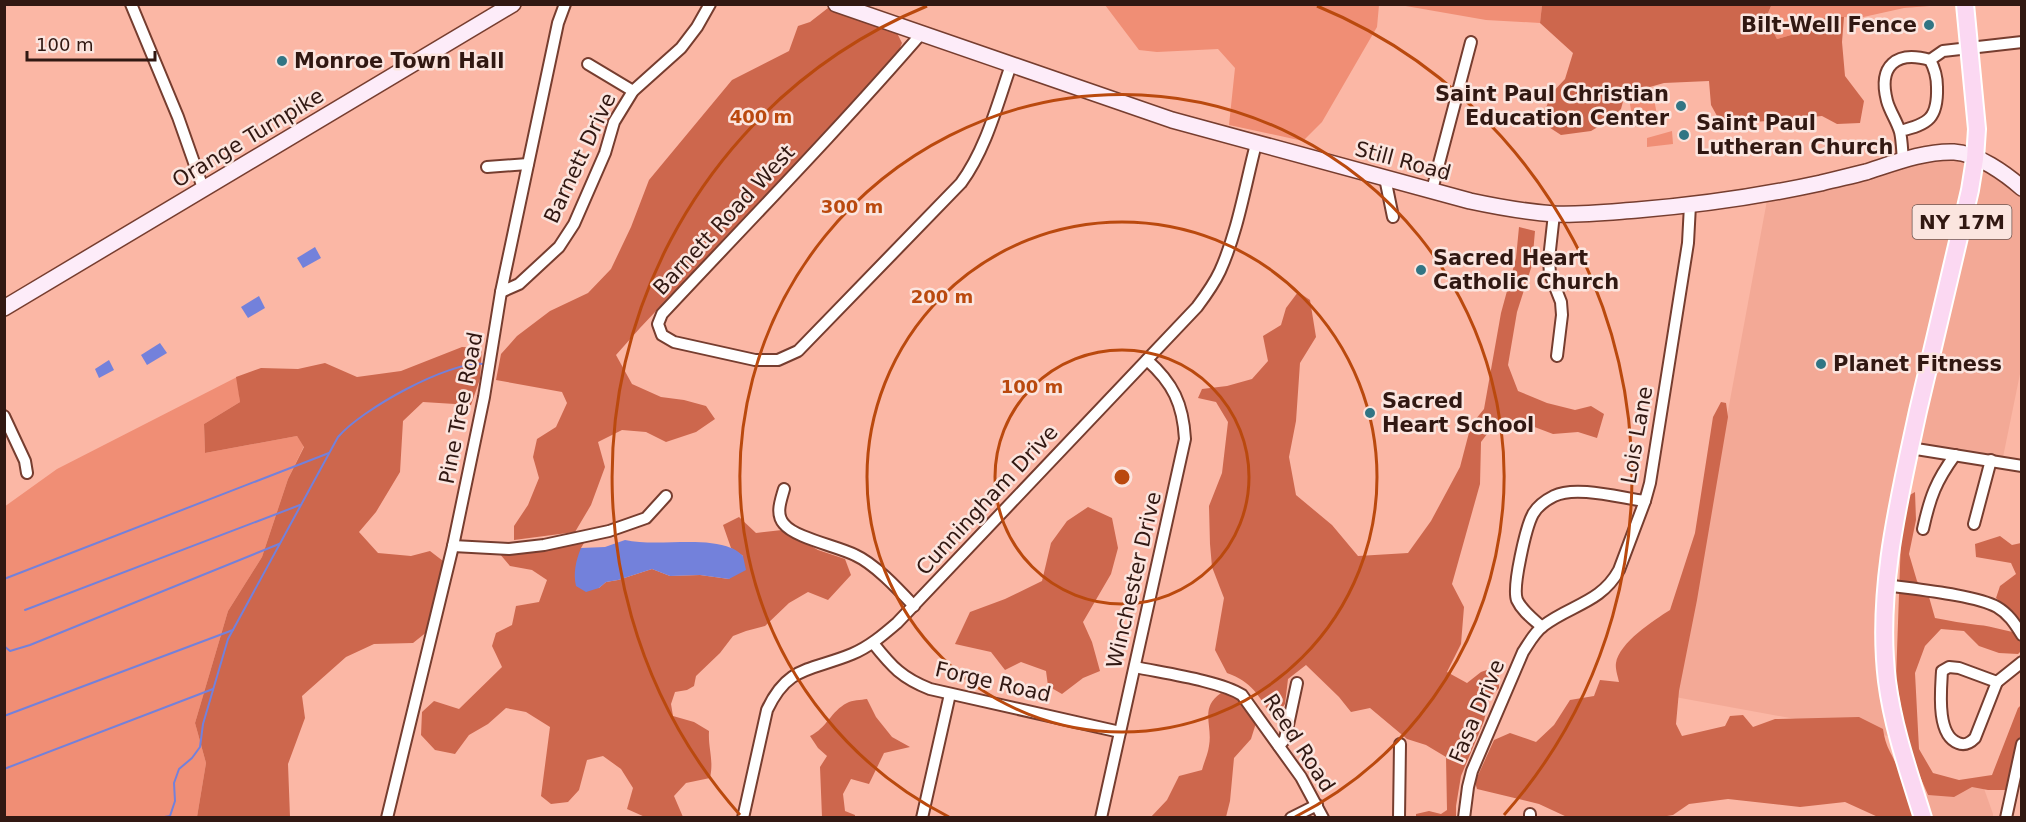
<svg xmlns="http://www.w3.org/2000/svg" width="2026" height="822" font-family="'DejaVu Sans',sans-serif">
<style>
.built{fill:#f3a996}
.green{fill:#f08e75}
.forest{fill:#cd674d}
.water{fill:#7381db}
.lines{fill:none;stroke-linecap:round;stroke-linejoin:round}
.stream{stroke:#7381db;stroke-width:2}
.street-casing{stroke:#763d2f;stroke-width:14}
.secondary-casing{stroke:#763d2f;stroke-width:18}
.primary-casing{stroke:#fff;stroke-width:20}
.street{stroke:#fff;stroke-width:10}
.secondary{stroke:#fdecf9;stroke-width:15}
.primary{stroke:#fbd8f2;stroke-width:16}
.ring{fill:none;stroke:#ba490e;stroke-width:3}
.poi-dot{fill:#317584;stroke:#fbe5df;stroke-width:2}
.labels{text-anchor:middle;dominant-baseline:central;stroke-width:5;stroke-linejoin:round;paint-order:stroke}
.shield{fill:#fbe5df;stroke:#6e5650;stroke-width:1.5}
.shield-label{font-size:20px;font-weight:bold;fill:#311812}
.poi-label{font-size:21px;font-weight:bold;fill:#311812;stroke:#fbe5df;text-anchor:start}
.street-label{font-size:21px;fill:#311812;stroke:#fbe5df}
.centre{fill:#ba490e;stroke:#fbe5df;stroke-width:3}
.ring-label{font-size:18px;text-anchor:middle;font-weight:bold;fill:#ba490e;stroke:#fbe5df;stroke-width:5;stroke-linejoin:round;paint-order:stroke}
</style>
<rect width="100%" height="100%" fill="#fbb7a5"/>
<g class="built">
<polygon points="1954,152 2021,188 2021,369 2002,462 1911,448 1886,585 1899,738 1675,697 1768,195"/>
<polygon points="1981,780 1993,814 1993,817 1923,817 1917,798"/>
</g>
<g class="green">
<polygon points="1105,5 1379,5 1377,27 1322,122 1303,141 1229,125 1235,68 1218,49 1157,52 1139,50"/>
<polygon points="1400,5 1542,5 1540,23 1486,20"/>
<polygon points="1768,5 1942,5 1904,8 1859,18 1828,16 1805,31 1777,39 1766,18 1771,6"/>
<polygon points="1653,93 1658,121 1647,124 1633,122 1629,98"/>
<polygon points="1672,131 1673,144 1647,147 1647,138"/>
<polygon points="237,377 240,402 204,424 205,453 297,436 304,446 288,479 262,557 228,611 195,723 206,763 197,817 5,817 4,507 57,469"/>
</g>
<g class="forest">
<polygon points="1542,5 1768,5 1771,6 1766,18 1777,39 1805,31 1828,16 1844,17 1842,42 1845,76 1864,101 1860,123 1837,124 1822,116 1722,125 1711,105 1709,81 1664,83 1625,94 1621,109 1608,121 1591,131 1561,135 1541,122 1551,94 1565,79 1573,53 1540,23"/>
<polygon points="828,8 896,31 902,43 897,55 640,328 616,355 632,384 661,397 684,400 706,406 715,419 696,432 666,442 646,432 622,430 598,442 605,467 591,505 575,532 514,540 514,526 528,505 539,478 533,457 537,439 556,427 567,403 562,392 496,380 501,354 517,336 550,311 588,293 611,269 631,227 649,180 732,80 789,51 798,26 810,22"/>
<path d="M1519 227 1535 231 1532 265 1517 312 1508 365 1518 391 1547 403 1575 410 1591 406 1604 414 1597 438 1578 432 1553 434 1524 423 1496 422 1481 442 1480 484 1452 584 1464 607 1461 644 1447 672 1467 683 1481 672 1498 666 1499 688 1489 698 1484 721 1461 776 1456 806V817H1416V814L1429 811 1441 814 1447 810 1446 757 1426 745 1407 739 1370 708 1351 712 1339 697 1306 665 1288 679 1285 704 1274 719C1259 697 1253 682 1227 673L1215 650 1224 598 1212 567 1210 544 1209 506 1222 473 1228 422 1216 402 1198 398 1202 389 1227 386 1252 379 1268 361 1263 336 1281 325 1286 308 1298 292 1310 300 1316 337 1300 363 1296 421 1289 457 1296 495 1332 525 1358 556 1408 553 1431 521 1460 467 1471 425 1484 409 1501 313 1516 258Z"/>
<polygon points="462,347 482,348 480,379 471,405 423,402 403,421 400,472 376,512 359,532 378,553 411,556 430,551 443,561 428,631 413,643 374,644 346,657 302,696 305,718 288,764 290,817 197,817 206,763 195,723 228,611 262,557 288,479 304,447 297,436 205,453 204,424 240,402 236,377 261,368 298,369 325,363 357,377 401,371"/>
<path d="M1721 402 1726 403 1728 417 1697 600 1679 691 1676 724 1682 736 1725 726 1730 716 1743 715 1753 727 1775 719 1859 717 1883 729C1886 748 1890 750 1897 766 1904 782 1909 800 1913 817H1878L1845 802 1800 807 1728 799 1689 804 1673 815 1661 817H1567L1539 804 1477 789 1475 782 1494 740 1510 733 1536 742 1554 725 1570 700 1594 696 1600 680 1619 682C1618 677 1615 669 1616 663 1619 643 1654 620 1670 610L1695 533 1713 417Z"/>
<path d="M1915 492 1916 520 1909 554 1917 581 1929 597 1935 618C1950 621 1963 623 1978 625 1993 626 2006 632 2022 633L2021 651 2018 654 1999 653 1979 646 1964 631 1941 629 1925 646 1915 673 1919 749 1933 773 1959 780 1992 775 2018 708 2021 705V763L2006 790H1988L1972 787 1954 797 1928 795 1909 751 1896 679 1901 538 1908 496Z"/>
<polygon points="1088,507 1112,518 1118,548 1111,574 1083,622 1092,642 1100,671 1083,678 1062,694 1048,686 1046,671 1021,662 1005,670 991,652 955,644 970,612 1005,599 1042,581 1051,543 1067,521"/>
<path d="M739 517 756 533 782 530 818 550 845 559 851 575 828 600 808 592 789 603 765 626 746 631 733 636 720 653 696 676 694 686 687 690 675 692 671 704 673 716 694 722 709 731C708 749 714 759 710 778L686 783 674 796 683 817H645L627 809 633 788 621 769 603 756 587 760 579 790 568 802 551 804 541 796 550 727 526 712 506 708 488 724 469 735 455 754 435 750 421 735 422 712 434 701 459 709 502 667 492 646 496 633 512 625 516 606 539 602 547 580 532 570 510 566 499 553 587 538 581 548 599 588 606 582 618 580 652 569 670 576 700 575 729 579 743 556 731 548 723 525Z"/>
<polygon points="2000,536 2012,545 2021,543 2021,630 2013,614 1996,598 2000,586 2016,574 2011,563 1976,557 1975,544"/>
<path d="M1221 693 1244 700 1256 723 1251 739 1234 758 1230 801 1226 817 1150 818 1167 800 1179 776 1202 770C1204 762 1208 754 1209 746 1213 725 1199 708 1221 693Z"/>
<path d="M867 699 876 717 892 737 910 747 884 753 869 784 851 779 843 794 845 811 855 815V817H822L820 767 827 756 818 748 810 736C827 728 831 711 847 703 852 700 861 700 867 699Z"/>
</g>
<g class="water">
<polygon points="315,247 321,258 303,268 297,258"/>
<polygon points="259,296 265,308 248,318 241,307"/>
<polygon points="160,343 167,353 147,365 141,355"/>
<polygon points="109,360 114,370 99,378 95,369"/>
<path d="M625 540C656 547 703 536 731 548 735 549 740 553 743 556L746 570 729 579 700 575 670 576 652 569 618 580 606 582 599 588 586 592 576 586C573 573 576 560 581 548L605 547Z"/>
</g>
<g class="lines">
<g class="stream">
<polyline points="4,579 329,453"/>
<polyline points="25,610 300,505"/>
<polyline points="4,646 10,651 30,645 279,544"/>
<polyline points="4,716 233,630"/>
<polyline points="4,769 213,689"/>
<path d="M159 818 170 816 175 801 174 783 179 769 192 758 200 747 203 724 228 639 338 437C361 410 448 361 483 364"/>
</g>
<g class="street-casing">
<g id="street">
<polyline points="131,4 178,117 203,188"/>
<path d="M921 34C838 130 749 221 662 314L658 324 662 335 674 342 755 360H778L798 351 961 183C986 149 997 105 1011 65"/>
<polyline points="1930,60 1943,51 2022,42"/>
<polyline points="588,64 633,91"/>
<path d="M1900 131C1929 124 1938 118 1937 87 1937 77 1935 69 1930 60 1896 50 1878 66 1887 101 1890 112 1897 121 1900 132 1902 140 1902 151 1903 160"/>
<polyline points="487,167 528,164"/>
<polyline points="1385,178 1393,217"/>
<polyline points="1432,190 1471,42"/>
<polyline points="1554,214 1549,259 1550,274 1561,302 1562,315 1557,356"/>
<polyline points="501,292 519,284 559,247 574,224 605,153 614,122 633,91 681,48 697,27 710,4"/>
<polyline points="4,416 25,461 27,473"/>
<polyline points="1910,448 2022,466"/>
<path d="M784 489C781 500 775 514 784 524 795 538 837 546 855 555 875 564 899 590 914 606"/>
<polyline points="1974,524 1991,460"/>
<path d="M1923 529C1930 497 1936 481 1955 455"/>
<polyline points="453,546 509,549 544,545 609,531 646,518 666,496"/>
<path d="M1886 585C1913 589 1976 595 1997 607 2009 614 2015 624 2022 635"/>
<path d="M1542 627C1533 619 1522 611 1517 600 1512 587 1526 527 1533 514 1537 507 1546 500 1554 496 1576 485 1621 498 1645 501"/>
<path d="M873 643C892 667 902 678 930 689L1120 732"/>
<path d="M1135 667C1163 673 1220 681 1242 695L1301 777 1323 818"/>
<path d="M1949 667 1959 668 1997 682 1975 738C1970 743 1965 746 1958 743 1936 735 1941 690 1942 671Z"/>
<polyline points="1997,682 2022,662"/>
<polyline points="1279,746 1285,739 1297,683"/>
<polyline points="387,818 453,546 484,397 501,292 558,23 565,4"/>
<path d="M743 818 767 710C788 665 811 671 852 654 869 647 883 635 897 623L1197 307C1206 295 1214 284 1220 271 1238 231 1245 186 1256 144"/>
<polyline points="922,818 950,694"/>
<path d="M1101 818 1185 439C1183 404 1173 383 1147 360"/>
<polyline points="1291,818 1317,805"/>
<polyline points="1399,818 1400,744"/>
<path d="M1464 818 1468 787 1472 771 1523 652C1529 643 1534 633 1543 626 1570 605 1601 603 1619 570L1645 501 1650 483 1688 243 1690 205"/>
<polyline points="1530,818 1530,814"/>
<polyline points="2006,818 2022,744"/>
</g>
</g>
<g class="secondary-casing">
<g id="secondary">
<path d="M836 4 1172 120 1470 201C1498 207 1526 212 1555 214 1582 215 1610 212 1637 210 1699 205 1761 196 1821 183 1836 179 1851 176 1866 172 1894 163 1924 151 1954 152 1977 153 2006 174 2022 188"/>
<polyline points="4,308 513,4"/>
</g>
</g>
<g class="primary-casing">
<path id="primary" d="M1923 818C1909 773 1893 728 1887 681 1876 591 1899 499 1918 411 1935 338 1953 264 1970 190L1975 159 1977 129 1965 4"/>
</g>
<use href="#street" class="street"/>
<use href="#secondary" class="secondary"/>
<use href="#primary" class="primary"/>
</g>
<g class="ring">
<circle cx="1122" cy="477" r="127"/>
<circle cx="1122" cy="477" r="255"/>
<path d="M949 817A382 382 0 1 1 1295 817"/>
<path d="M740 815A510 510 0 0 1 927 6M1317 6A510 510 0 0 1 1504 815"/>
</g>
<g class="poi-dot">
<circle cx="1929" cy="25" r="6"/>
<circle cx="282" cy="61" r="6"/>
<circle cx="1681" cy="106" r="6"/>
<circle cx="1684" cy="135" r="6"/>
<circle cx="1421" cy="270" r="6"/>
<circle cx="1821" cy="364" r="6"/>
<circle cx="1370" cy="413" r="6"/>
</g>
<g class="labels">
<rect class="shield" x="1912.5" y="205" width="99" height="34" rx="4.5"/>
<g class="shield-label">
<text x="1962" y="222">NY 17M</text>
</g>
<g class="poi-label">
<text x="1917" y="25" text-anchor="end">Bilt-Well Fence</text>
<text x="294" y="61">Monroe Town Hall</text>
<text x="1669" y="94" text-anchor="end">Saint Paul Christian<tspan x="1669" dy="24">Education Center</tspan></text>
<text x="1696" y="123">Saint Paul<tspan x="1696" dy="24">Lutheran Church</tspan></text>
<text x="1433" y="258">Sacred Heart<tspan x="1433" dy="24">Catholic Church</tspan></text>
<text x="1833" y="364">Planet Fitness</text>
<text x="1382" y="401">Sacred<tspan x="1382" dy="24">Heart School</tspan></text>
</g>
<g class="street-label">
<text transform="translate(248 138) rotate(-31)">Orange Turnpike</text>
<text transform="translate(580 158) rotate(-65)">Barnett Drive</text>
<text transform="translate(1403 161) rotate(15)">Still Road</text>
<text transform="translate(724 220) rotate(-47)">Barnett Road West</text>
<text transform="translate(461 408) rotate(-79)">Pine Tree Road</text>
<text transform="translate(1637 435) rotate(-80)">Lois Lane</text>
<text transform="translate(987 500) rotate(-47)">Cunningham Drive</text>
<text transform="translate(1134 580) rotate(-77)">Winchester Drive</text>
<text transform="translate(993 682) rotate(13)">Forge Road</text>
<text transform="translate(1477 711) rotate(-67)">Fasa Drive</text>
<text transform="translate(1299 743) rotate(57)">Reed Road</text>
</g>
</g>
<circle cx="1122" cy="477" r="9" class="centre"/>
<g class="ring-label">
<text x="761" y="123">400 m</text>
<text x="852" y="213">300 m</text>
<text x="942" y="303">200 m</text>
<text x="1032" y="393">100 m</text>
</g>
<rect width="2026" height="822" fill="none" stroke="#311812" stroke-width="12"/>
<path d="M27 51v9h128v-9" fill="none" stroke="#311812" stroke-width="3"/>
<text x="36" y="51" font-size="18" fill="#311812" stroke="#fbe5df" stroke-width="4.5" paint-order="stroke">100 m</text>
</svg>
